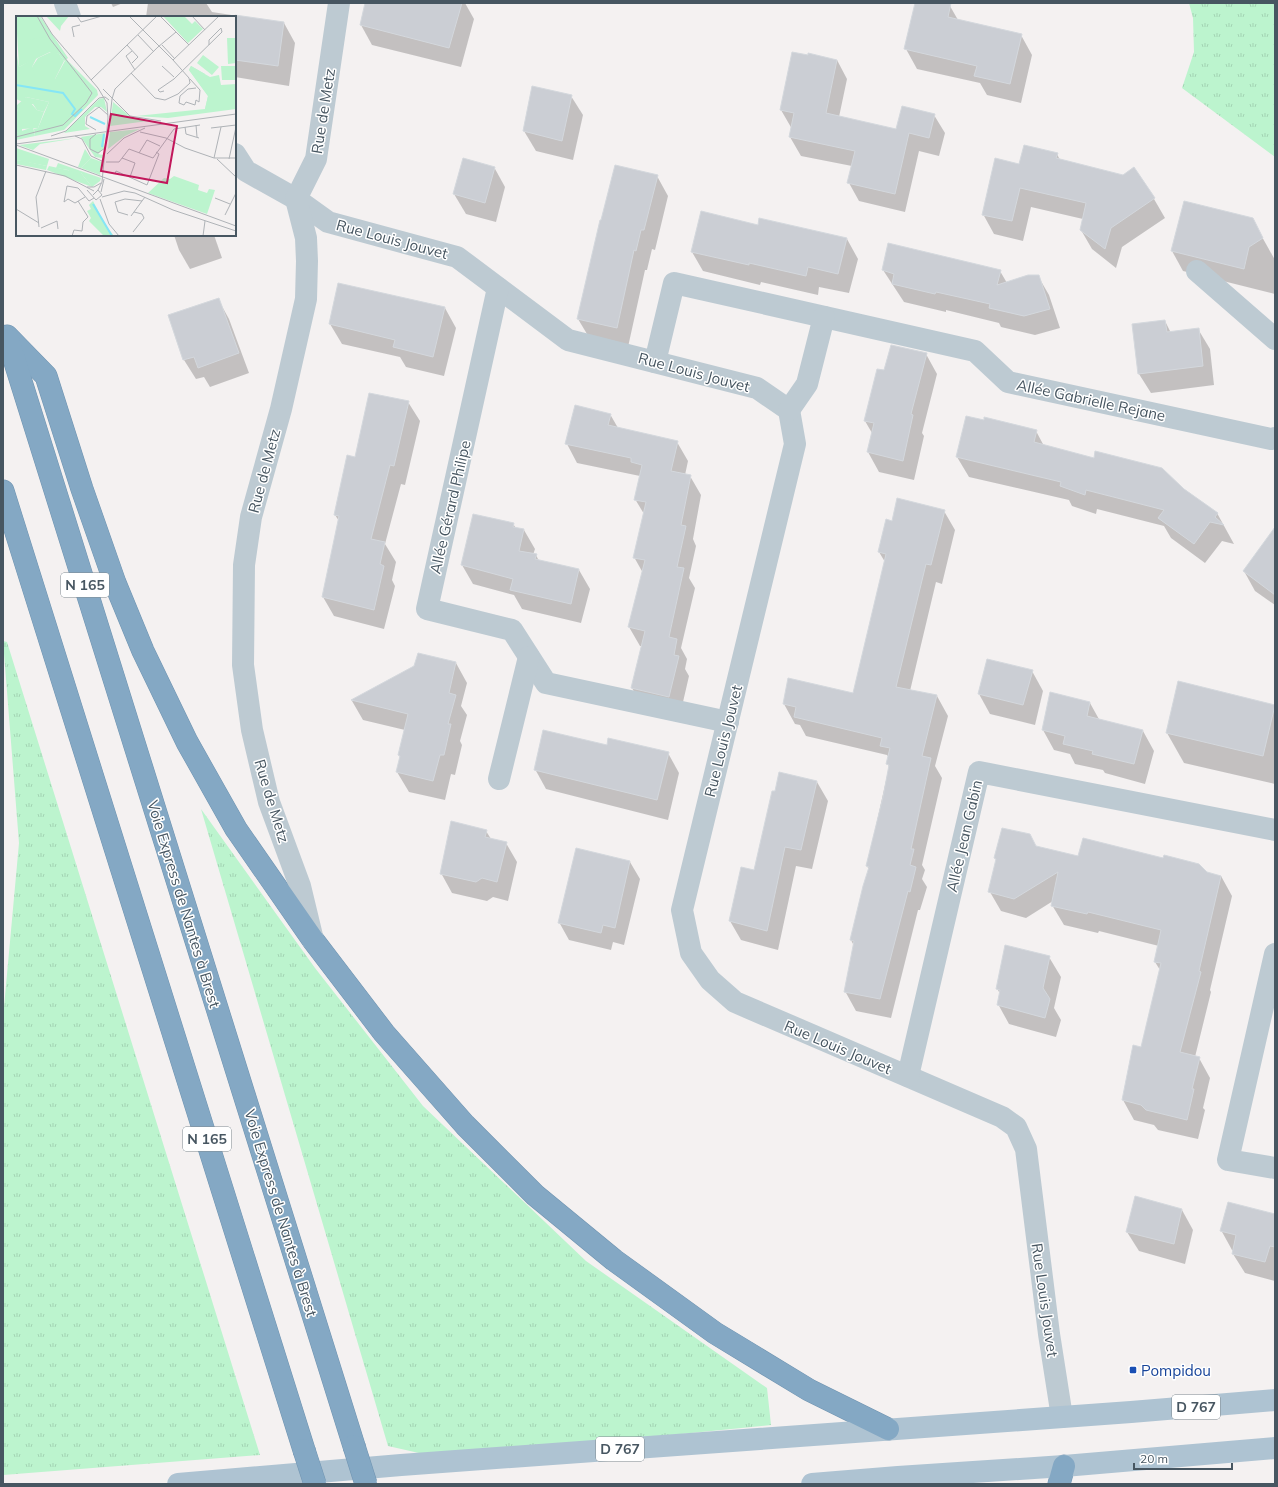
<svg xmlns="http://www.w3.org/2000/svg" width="1278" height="1487" font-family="Mulish,sans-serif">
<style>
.grass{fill:url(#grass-tufts)}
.shadow{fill:#0003}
.building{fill:#cbced4;stroke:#d4d8dd}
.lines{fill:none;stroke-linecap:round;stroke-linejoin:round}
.highway-casing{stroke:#6f93b0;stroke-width:23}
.minor{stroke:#bdcad2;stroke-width:22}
.major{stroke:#aec3d2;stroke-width:22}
.highway{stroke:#84a8c4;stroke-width:22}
.highway-bridge-casing{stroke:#6f93b0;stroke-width:23;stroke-linecap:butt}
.highway-bridge{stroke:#84a8c4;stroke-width:22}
.transit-dot{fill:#1a4fb4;stroke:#fff;stroke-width:1.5}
.labels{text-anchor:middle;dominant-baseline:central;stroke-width:3;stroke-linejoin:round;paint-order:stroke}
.shield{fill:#fff;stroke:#7e8990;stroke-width:1}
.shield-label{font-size:14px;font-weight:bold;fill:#475661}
.street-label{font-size:15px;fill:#475661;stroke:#fff}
.transit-label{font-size:15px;fill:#164399;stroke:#fff;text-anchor:start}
.inset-river{fill:none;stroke:#85e6f6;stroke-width:2}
.inset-road{fill:none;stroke:#afb3b7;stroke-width:1}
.view{fill:#c2185b;fill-opacity:0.15;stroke:#c2185b;stroke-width:2}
.inset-edge{fill:none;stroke:#475661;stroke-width:2}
</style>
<defs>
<pattern id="grass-tufts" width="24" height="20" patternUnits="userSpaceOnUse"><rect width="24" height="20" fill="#bcf4ce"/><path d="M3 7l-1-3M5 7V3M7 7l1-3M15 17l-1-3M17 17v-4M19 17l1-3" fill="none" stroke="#a3d3b3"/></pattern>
</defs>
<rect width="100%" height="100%" fill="#f4f1f1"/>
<g class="grass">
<polygon points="1189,3 1275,3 1275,157 1182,88 1194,52 1193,18"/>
<polygon points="3,641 7,642 260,1455 3,1475 3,1018 19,843"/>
<polygon points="201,809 315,968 423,1106 586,1261 767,1388 771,1425 441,1458 388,1446"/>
</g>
<g class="shadow">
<polygon points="111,3 123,3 113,7"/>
<polygon points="148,3 206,3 212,12 284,23 295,43 289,86 235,77 235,17 146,17"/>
<polygon points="366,3 465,3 474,19 461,67 372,45 361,25"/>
<polygon points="916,3 937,3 950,6 958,20 1021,35 1032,55 1021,103 987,95 980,83 917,69 906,49"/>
<polygon points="837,60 847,79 839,117 897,131 934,115 945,133 939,156 919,151 905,212 859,201 849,183 852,166 801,156 790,137 792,129 781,110"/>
<polygon points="571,96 583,115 573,160 536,151 524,131"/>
<polygon points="1057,154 1060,160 1154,199 1165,218 1122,247 1116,268 1092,249 1081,230 1083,219 1031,207 1023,241 994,234 983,214 1020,165"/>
<polygon points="494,167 505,187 496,222 466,214 454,194"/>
<polygon points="657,176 668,196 655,250 652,249 647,270 645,270 628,347 590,339 578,319"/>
<polygon points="1252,219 1275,260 1275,294 1183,271 1172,251"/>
<polygon points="758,226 847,239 858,259 849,293 819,287 818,295 761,282 760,285 703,271 692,252"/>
<polygon points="174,235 214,235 222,258 190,269 179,250"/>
<polygon points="883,270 1000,271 1007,283 1038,276 1049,295 1060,328 1035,335 1001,327 999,323 946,310 946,312 904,302"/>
<polygon points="339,284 445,308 456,328 444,376 406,367 400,357 342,344 330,324"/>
<polygon points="218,299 229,319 249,373 210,387 204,377 196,379 184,360 169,316"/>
<polygon points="1165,321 1171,333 1198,329 1210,349 1214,385 1151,393 1139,374"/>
<polygon points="926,354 937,374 922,433 924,436 914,480 879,472 868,452 872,433 865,421 884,371"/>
<polygon points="408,402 420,421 405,485 401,484 385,544 396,562 392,580 395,586 384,629 334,616 323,597 339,521 335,515 356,458"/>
<polygon points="610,414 618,428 677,442 688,461 685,475 690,476 701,495 693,539 696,546 689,578 695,588 681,648 687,659 685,669 689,676 680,715 643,707 632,688 642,646 640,646 629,627 643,573 634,557 644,514 635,499 640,476 577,463 567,444"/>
<polygon points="1036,431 1044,446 1184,489 1217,513 1234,544 1222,541 1205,563 1171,538 1164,526 1097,509 1096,514 1072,506 1069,500 969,477 957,457"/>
<polygon points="944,511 955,530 942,584 936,582 910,691 937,696 948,716 935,766 942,778 922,865 925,870 922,879 927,887 920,910 918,910 891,1018 856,1011 845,991 854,946 851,940 869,870 867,866 889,767 888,764 889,758 887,755 806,736 800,725 795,724 784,704 789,680 854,694 885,562 879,552 893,522"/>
<polygon points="513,524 516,528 524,530 535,549 533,555 536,555 539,561 579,570 590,589 581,623 522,609 514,595 473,584 462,565"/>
<polygon points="1275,529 1275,605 1255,591 1244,571"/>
<polygon points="987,660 1032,671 1043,691 1035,725 990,714 979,694"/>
<polygon points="456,663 467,683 461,706 467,715 460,741 462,745 455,775 451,774 445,800 409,792 397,772 400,757 399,755 405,730 363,720 352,701 415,666"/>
<polygon points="1179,683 1274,706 1275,784 1184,763 1167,733"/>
<polygon points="1051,694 1090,703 1100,721 1143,731 1154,751 1145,784 1105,773 1103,770 1075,764 1070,754 1054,750 1043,730"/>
<polygon points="608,746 668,753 679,773 668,820 546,789 535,769"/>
<polygon points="817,782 828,801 812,869 796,866 778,950 741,940 730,921 754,871"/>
<polygon points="486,831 491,839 506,843 517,862 508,901 493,897 487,901 452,893 441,873"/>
<polygon points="1037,847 1079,857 1206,873 1221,876 1232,896 1210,990 1211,992 1195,1057 1199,1058 1210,1078 1203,1108 1205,1110 1198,1139 1158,1130 1154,1125 1134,1120 1123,1100 1141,1048 1160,970 1155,962 1159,946 1099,931 1098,933 1064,925 1052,905 1053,901 1026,918 1001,911 990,892 997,861 995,858"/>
<polygon points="630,862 640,879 624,945 613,942 611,950 569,940 559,922"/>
<polygon points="1049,957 1061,977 1054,1008 1061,1020 1056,1037 1009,1024 998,1004 1000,994 997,988"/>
<polygon points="1182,1210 1193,1230 1185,1264 1139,1251 1127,1232"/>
<polygon points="1275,1215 1275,1281 1245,1273 1233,1254 1234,1251 1232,1250 1221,1230"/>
</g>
<g class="building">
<polygon points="365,3 462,3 449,48 360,25"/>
<polygon points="915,3 951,3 948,17 1022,34 1010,84 974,76 977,66 904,49"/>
<polygon points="235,15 284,22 278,66 235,60"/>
<polygon points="792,52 808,55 808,53 837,60 826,113 896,129 902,106 935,114 929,138 909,133 895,194 847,183 855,151 789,137 794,113 780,110"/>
<polygon points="532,86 572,95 562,141 523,131"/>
<polygon points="1024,145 1058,153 1056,158 1123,175 1134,167 1155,198 1111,228 1105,249 1080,230 1086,203 1020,188 1012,221 982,215 995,158 1019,164"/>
<polygon points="463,158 495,167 485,203 453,194"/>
<polygon points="615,165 658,175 644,230 641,230 636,251 634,250 617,328 577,319 600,220 601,220"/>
<polygon points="1184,201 1253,218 1263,238 1249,247 1244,269 1171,251"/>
<polygon points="701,211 758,225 759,218 847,238 838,274 808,267 806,276 749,263 749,265 691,252"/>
<polygon points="888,243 1001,270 997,285 1028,275 1039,275 1050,309 1024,316 989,308 990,304 936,292 935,294 892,284 894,274 882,270"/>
<polygon points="338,283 445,307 433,357 393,347 395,340 329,324"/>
<polygon points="219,298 239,353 198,368 194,357 183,360 168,315"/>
<polygon points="1165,320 1167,332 1199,328 1203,366 1138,374 1132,324"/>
<polygon points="891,345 927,353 911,414 913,415 903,461 867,452 874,423 864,421 877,369 884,370"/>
<polygon points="369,393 409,401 394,466 390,465 371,539 385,542 380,564 384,566 374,610 322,597 339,516 334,515 347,455 355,457"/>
<polygon points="575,405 611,414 608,425 678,441 671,471 691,475 681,525 686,526 677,567 684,568 669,637 677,639 674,655 679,656 669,697 631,688 645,631 628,627 645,560 633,558 646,502 634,500 642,465 631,462 631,458 565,444"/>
<polygon points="966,416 984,420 984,417 1037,430 1034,442 1094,458 1095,451 1162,468 1184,489 1218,513 1215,517 1224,525 1210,522 1194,544 1158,518 1164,510 1086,490 1085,495 1060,486 1061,482 956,457"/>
<polygon points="897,498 945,510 931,565 926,564 896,687 937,695 922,756 931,758 911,849 914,849 910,865 916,867 910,892 908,891 880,999 844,992 854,941 850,940 863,886 869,867 866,866 883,797 889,765 886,764 890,748 880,746 882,738 794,717 796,707 783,704 788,678 853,693 886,554 878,552 886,519 892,521"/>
<polygon points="473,514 514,523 513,527 524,529 519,551 537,554 535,559 579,569 571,604 510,590 513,579 461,565"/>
<polygon points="1275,527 1275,595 1243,571"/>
<polygon points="418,653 456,662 449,693 456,695 448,724 451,724 444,755 440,755 433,781 396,772 400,756 398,755 408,714 351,700 414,666"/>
<polygon points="987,659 1033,670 1023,705 978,694"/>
<polygon points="1178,681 1275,705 1263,756 1166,733"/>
<polygon points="1050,692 1090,702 1087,716 1143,730 1134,764 1092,754 1093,751 1063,744 1065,736 1042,730"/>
<polygon points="543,730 607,745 608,738 669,752 657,800 534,770"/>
<polygon points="779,772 817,781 801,850 785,847 767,931 729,921 741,867 754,870 772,791 775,791"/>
<polygon points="451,821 487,830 485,837 507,842 497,882 482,878 476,882 440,874"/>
<polygon points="1002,828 1030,834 1036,846 1078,856 1083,838 1163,858 1164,855 1199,864 1207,872 1221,876 1199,971 1201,972 1180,1052 1200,1057 1192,1089 1194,1089 1187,1120 1146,1110 1141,1105 1122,1100 1133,1045 1141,1047 1161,963 1154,962 1161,930 1088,912 1087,914 1051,906 1058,872 1014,899 988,892 996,859 994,858"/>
<polygon points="576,848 630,861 615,928 603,925 601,933 558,923"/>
<polygon points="1005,945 1050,956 1043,988 1050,999 1045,1018 997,1005 1000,990 996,989"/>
<polygon points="1135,1196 1182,1209 1174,1244 1126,1232"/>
<polygon points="1228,1202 1275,1214 1275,1247 1270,1246 1265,1262 1232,1254 1236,1235 1220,1231"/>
</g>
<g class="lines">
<g class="highway-casing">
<g id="highway">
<polyline points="7,336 46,376 82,489 115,583 143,651 187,742 236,829 313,940 384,1033 465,1125 535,1195 614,1260 715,1333 809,1390 888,1429"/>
<polyline points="8,340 354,1446"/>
<polyline points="3,491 304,1450"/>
<polyline points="1059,1484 1064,1466"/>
</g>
</g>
<g class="minor">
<polyline points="65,3 70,17"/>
<polyline points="235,154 246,171 296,199 328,222 457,257 568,340 757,388 789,410 795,444 682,910 691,953 710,980 735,1002 1002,1117 1016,1127 1026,1149 1049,1334 1062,1417"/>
<polyline points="1197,271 1275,339"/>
<polyline points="498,288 427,609 512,630 546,683 728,722"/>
<polyline points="655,362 674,283 975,351 1008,382 1271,439 1275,438"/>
<polyline points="789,410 807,384 824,317"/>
<polyline points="499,779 529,657"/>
<polyline points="313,940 300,886 269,802 252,730 243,665 244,565 251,517 281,409 306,299 307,261 306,238 296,199 316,159 339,3"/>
<polyline points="1275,954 1228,1160 1275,1168"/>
<polyline points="908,1076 979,772 1275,830"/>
</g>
<g class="major">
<polyline points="178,1484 401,1465 1131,1412 1275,1400"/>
<polyline points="812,1484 898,1477 1064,1466 1275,1448"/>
</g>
<use href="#highway" class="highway"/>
<g class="highway-bridge-casing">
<g id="highway-bridge">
<polyline points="354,1446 366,1484"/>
<polyline points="304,1450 315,1484"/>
</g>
</g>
<use href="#highway-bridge" class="highway-bridge"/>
</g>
<rect class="transit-dot" x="1129" y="1366" width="8" height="8" rx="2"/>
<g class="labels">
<g class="shield">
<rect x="61" y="573" width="48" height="24" rx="3"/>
<rect x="183" y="1127" width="48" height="24" rx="3"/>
<rect x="1172" y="1395" width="48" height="24" rx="3"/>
<rect x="596" y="1437" width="48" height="24" rx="3"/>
</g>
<g class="shield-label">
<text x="85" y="585">N 165</text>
<text x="207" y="1139">N 165</text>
<text x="1196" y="1407">D 767</text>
<text x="620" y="1449">D 767</text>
</g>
<g class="street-label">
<text transform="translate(323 111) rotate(-81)">Rue de Metz</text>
<text transform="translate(392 239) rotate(15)">Rue Louis Jouvet</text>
<text transform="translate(694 372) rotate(15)">Rue Louis Jouvet</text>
<text transform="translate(1091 400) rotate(12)">Allée Gabrielle Rejane</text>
<text transform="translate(264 471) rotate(-75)">Rue de Metz</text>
<text transform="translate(450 507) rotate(-77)">Allée Gérard Philipe</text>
<text transform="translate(723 741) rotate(-76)">Rue Louis Jouvet</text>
<text transform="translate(272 801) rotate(73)">Rue de Metz</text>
<text transform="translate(964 836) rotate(-77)">Allée Jean Gabin</text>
<text transform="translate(184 904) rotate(73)">Voie Express de Nantes à Brest</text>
<text transform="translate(838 1047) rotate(23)">Rue Louis Jouvet</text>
<text transform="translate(281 1213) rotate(73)">Voie Express de Nantes à Brest</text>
<text transform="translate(1045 1300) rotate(82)">Rue Louis Jouvet</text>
</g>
<g class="transit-label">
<text x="1141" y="1370">Pompidou</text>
</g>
</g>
<g transform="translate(16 16)">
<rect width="220" height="220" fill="#f4f1f1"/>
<path d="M0 0H24L52 42 48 45 43 38 34 36 3 51ZM147 0H168L176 8 179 5 187 13 172 27ZM175 50 194 61 203 59 205 69 220 68V93L152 102 120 100 189 93 192 80 173 54ZM10 81 33 86 28 96 21 94 17 88 3 89 0 100 1 89ZM88 82 91 96 85 91H79L69 101V110L74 113 48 117 83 83ZM97 86 116 102 132 105 94 110ZM17 111 19 120 0 124V117ZM124 113 109 120 92 133 94 116ZM89 117 88 132 82 138 87 139 86 142 79 141 65 121ZM61 122 24 128 17 134 3 129ZM69 133 75 142 65 152 62 151ZM0 144 8 145 31 150 30 154 0 148ZM33 150 65 157 76 171 31 154ZM158 160 183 169 182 174 191 177 193 173 199 174 191 198 132 177 148 162 154 163ZM77 185 90 210 98 220H88L73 205 75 202 71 195 75 193 73 189Z" fill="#bcf4ce"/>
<path d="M31 20 34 25 14 28 13 24ZM0 34 3 51 21 41 16 51 39 63 50 43 81 74 82 79 48 114 19 120 18 113 22 112 33 86 10 81 7 86 0 83ZM175 50 189 58V73L200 77 214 91 191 95 189 93 192 80 173 54ZM0 132 33 143 31 150 0 144ZM75 142 86 146 84 159 65 152ZM42 147 85 162 84 165 76 171 65 157 60 159 52 154 40 152Z" fill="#bcf4ce"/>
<path d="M14 86 21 94 28 96 22 112 6 113V116L0 117V100L3 88Z" fill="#bcf4ce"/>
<path d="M30 0H53L45 10 44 15ZM211 22H220V47L212 48ZM37 35 43 38 48 45 39 63 29 64 19 59 16 51 22 42ZM187 39 203 51 196 59 181 47ZM205 50H220V64H206Z" fill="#bcf4ce"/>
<path class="inset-river" d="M0 69 47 77 59 93 56 98 59 100 66 93M74 101 89 108M86 131 88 118M77 188 96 220"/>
<path class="inset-road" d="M25 0 36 18 82 72 91 87 92 102 86 166 82 174M61 0 65 6 86 0M113 0 157 44M144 0 173 29M176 0 189 14M122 19 138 36M58 21 56 11 64 9M111 29 122 41 116 47M146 29 159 43M142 31 160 16M116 35 110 40 119 54M157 44 203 0M146 50 158 61M115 57 139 82 149 84 162 78 174 67 173 62 157 44M174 63 184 74 183 86 180 84 179 89 170 86 168 89 163 87 164 80 172 73 180 72M75 64 141 0M87 73 114 100 145 105M148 75 144 76 142 74 158 63 206 16 205 12 193 24V29M96 83 99 73 142 31M94 101 96 83M180 109 181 121M169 111 170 118 183 122M195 112 220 109M80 114 70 108 71 100 83 91 92 99M124 116 150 122 169 132 198 142H220M80 118 74 123V133L82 137 89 132M35 120 50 115 83 82 89 81 93 84M59 120 66 123 75 140 88 146M0 121 47 109 70 87 76 77 34 23 21 0M0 128 220 98M0 129 220 210M123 137 131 124 144 130M91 138 108 122 129 112M106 142 119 147 114 161M198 142 205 111M201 143 220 161M213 143 220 111M90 146H103L113 133 137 142 158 113 184 109M0 149 49 160 78 175M99 158 100 155 131 169 143 138 140 136M71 171H78L85 167M71 174 80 184 86 179 82 174 77 179M85 176 88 163M69 181 59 187 52 183 48 186 51 170 62 172 63 173 73 185 78 182M86 181 108 175 119 177 157 194 220 215M199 182 214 188M84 183 93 208 103 220M0 193 23 207M112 199 102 196 99 186 109 183 126 185 129 181M209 199 220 177M115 200 126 185M23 211 20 181 30 155M25 212 41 205 42 213M117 216 128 202 126 198 118 196M56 220 58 214 66 215 67 206 72 201 62 185M187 220 189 205"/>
<path class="view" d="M95 98 161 110 151 167 85 155Z"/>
<rect width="220" height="220" class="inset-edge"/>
</g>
<rect width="1278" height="1487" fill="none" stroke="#475661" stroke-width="8"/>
<path d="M1134 1463v6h98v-6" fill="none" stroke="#475661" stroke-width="2"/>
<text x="1140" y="1463" font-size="12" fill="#475661" stroke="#ffffff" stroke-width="3" paint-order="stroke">20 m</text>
</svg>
